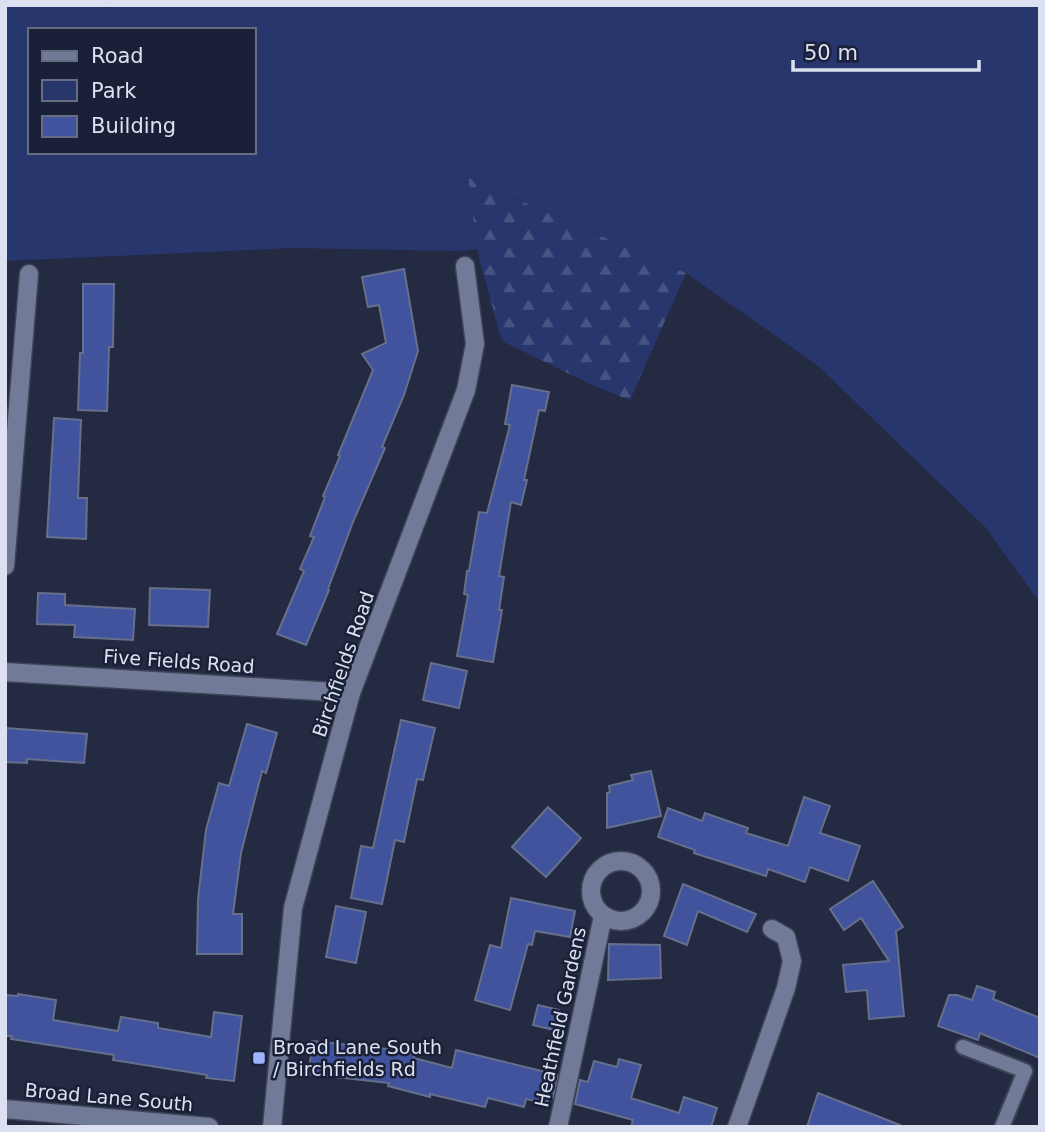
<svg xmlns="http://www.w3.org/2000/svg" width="1045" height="1132" font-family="'DejaVu Sans',sans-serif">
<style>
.forest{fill:url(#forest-firs)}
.park{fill:#28366e;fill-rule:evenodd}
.building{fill:#40539c;stroke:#666f8b;stroke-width:2}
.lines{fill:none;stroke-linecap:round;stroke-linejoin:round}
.lane-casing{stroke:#3e4457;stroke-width:18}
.street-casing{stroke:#3e4457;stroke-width:21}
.secondary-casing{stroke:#3e4457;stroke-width:21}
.lane{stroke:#717b97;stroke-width:14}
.street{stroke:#717b97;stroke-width:18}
.secondary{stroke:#717b97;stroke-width:18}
.poi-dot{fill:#9db4fd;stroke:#192037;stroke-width:2.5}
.labels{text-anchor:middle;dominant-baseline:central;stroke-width:5;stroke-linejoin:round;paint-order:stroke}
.street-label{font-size:19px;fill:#dce1f1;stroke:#192037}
.poi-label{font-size:19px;fill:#dce1f1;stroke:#192037;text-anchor:start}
</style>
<defs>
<pattern id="forest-firs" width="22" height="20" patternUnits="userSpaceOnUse" patternTransform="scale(1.75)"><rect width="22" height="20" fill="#28366e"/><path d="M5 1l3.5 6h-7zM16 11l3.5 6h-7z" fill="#475383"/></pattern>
</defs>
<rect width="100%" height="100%" fill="#232a41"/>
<polygon class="forest" points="467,177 686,273 630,400 592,385 504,342 500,335 477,249"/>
<path class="park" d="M5 5H108L109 8 121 5H1040V603L986 528 817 365 686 273 468 177 477 249 458 251 293 248 5 261ZM30 30H254V152H30Z"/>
<g class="building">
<polygon points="404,269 418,351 404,395 382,447 385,448 353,522 328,589 329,590 306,645 277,634 304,571 300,569 314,537 310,536 325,497 323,496 340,456 338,455 373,370 362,354 386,343 379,305 368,307 362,277"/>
<polygon points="83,284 114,284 113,347 109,347 107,411 78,410 80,353 83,353"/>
<polygon points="512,385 549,392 545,411 539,410 524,480 527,480 521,505 511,502 499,576 504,577 499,610 502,610 493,662 457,656 468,595 464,594 467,571 469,571 479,512 487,513 510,425 505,424"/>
<polygon points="54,418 81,420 78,498 87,498 86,539 47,537"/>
<polygon points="150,588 210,590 208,627 149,625"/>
<polygon points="38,593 65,594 65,605 135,609 133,640 74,637 75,625 37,624"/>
<polygon points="431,663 467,671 459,708 423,700"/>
<polygon points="401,720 435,728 423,780 417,779 404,842 395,840 382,904 351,898 361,846 373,848"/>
<polygon points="247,724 277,733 266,773 262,771 241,853 233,914 242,914 242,954 197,954 198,899 206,830 219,783 229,786"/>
<polygon points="5,728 87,734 84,763 27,759 27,763 5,762"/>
<polygon points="651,771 661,816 607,828 607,793 610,792 609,786 633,780 631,775"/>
<polygon points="804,797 830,806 820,833 860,846 848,881 810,867 805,882 768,869 766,876 694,853 695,850 658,837 668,808 702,821 705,813 748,828 746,833 788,846"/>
<polygon points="548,807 581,838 546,877 512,847"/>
<polygon points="873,881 903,927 896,931 904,1016 869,1019 867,990 846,992 843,965 889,961 861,918 844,930 830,909"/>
<polygon points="683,884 756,914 747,932 698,911 687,945 664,936"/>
<polygon points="511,898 575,911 570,937 535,931 532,945 528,944 510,1010 475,1000 490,945 501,948"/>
<polygon points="336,906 366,912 356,963 326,957"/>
<polygon points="609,944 660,945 661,978 608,980"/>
<polygon points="977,986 995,992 993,999 1040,1018 1040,1058 980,1033 978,1040 938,1026 949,995 957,995 972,1000"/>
<polygon points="18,994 56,1000 53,1020 118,1031 121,1017 158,1023 158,1028 211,1037 214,1012 242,1016 234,1081 206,1078 207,1075 113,1060 114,1055 11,1039 12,1036 5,1036 5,995 18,996"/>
<polygon points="538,1005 559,1010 554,1030 533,1025"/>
<polygon points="312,1041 415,1052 414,1058 452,1068 456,1050 558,1075 553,1098 549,1096 547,1103 526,1099 524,1107 488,1098 485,1107 430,1094 430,1097 388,1086 389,1083 309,1074"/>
<polygon points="619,1059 641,1065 631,1098 679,1113 684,1097 717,1108 711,1127 631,1127 633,1120 575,1104 580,1080 588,1082 594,1061 617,1067"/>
<polygon points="818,1093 900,1125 900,1127 807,1127"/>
</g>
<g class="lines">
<g class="lane-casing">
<polyline id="lane" points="963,1047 1025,1071 1002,1127"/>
</g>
<g class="street-casing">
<g id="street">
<polyline points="5,566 29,274"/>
<polyline points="5,672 351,693"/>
<circle cx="621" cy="891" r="30"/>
<polyline points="272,1127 293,908 351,693 466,390 475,344 465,266"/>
<polyline points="558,1127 603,916"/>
<polyline points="737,1127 786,988 792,961 786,937 772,929"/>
</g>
</g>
<g class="secondary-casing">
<polyline id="secondary" points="5,1109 209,1127"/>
</g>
<use href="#lane" class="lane"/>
<use href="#street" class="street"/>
<use href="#secondary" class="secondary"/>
</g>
<rect class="poi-dot" x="252" y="1051" width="14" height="14" rx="3.5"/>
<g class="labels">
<g class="street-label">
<text transform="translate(179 661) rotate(4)">Five Fields Road</text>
<text transform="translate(343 664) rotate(-71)">Birchfields Road</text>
<text transform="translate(560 1017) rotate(-78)">Heathfield Gardens</text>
<text transform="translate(109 1097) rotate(5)">Broad Lane South</text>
</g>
<g class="poi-label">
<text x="273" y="1047">Broad Lane South<tspan x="273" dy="22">/ Birchfields Rd</tspan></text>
</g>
</g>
<rect width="1045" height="1132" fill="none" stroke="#dce1f1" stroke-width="14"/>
<rect x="28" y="28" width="228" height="126" fill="#192037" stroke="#676d81" stroke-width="2"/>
<rect x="42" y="51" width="35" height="10" fill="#717b97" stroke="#676d81" stroke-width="2"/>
<text x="91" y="63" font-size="21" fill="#dce1f1">Road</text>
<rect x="42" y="80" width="35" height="21" fill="#28366e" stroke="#676d81" stroke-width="2"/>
<text x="91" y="98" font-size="21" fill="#dce1f1">Park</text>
<rect x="42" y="116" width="35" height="21" fill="#40539c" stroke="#676d81" stroke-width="2"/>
<text x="91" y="133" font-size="21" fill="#dce1f1">Building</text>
<path d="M793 60v10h186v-10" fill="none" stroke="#dce1f1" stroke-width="3.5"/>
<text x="804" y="60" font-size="21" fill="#dce1f1" stroke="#192037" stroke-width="5" paint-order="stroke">50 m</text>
</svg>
